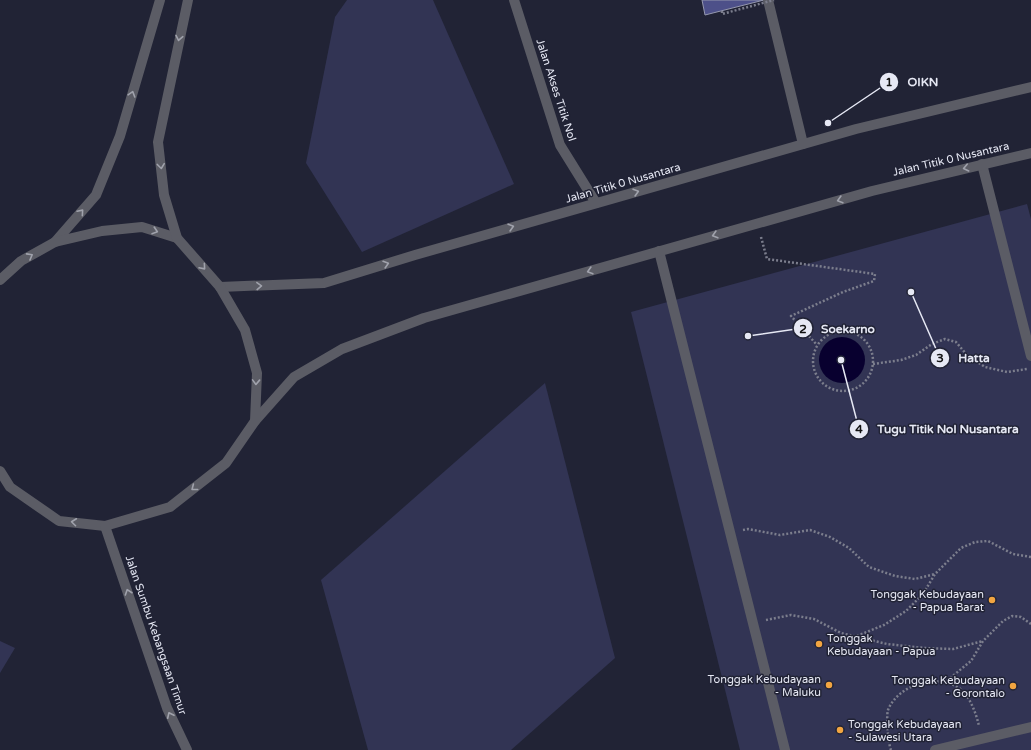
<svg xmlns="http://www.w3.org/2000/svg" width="1031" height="750" font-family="'Varela Round',sans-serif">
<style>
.green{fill:#323454}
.water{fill:#08002f}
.building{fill:#4d5089;stroke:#9598ae}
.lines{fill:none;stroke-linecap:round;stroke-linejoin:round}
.path{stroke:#7c7e8d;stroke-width:2.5;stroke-dasharray:2 2;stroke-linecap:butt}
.minor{stroke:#5b5c65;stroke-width:10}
.path-bridge{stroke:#7c7e8d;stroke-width:2.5;stroke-dasharray:2 2;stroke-linecap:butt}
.oneway{stroke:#a0a2ac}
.poi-dot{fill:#f2a541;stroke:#212335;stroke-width:1.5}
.labels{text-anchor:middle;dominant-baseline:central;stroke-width:3;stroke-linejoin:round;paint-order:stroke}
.street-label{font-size:11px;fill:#e6e8f4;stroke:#212335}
.poi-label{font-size:11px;fill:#e6e8f4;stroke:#212335;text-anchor:end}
.leader{fill:none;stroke:#e6e8f4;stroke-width:1.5}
.callout-dot{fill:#e6e8f4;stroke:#212335;stroke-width:1.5}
.mark-label{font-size:12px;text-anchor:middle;font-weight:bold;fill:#111}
.callout-label{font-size:12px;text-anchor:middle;font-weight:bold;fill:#e6e8f4;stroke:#212335;stroke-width:3;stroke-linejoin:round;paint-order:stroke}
</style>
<rect width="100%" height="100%" fill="#212335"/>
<g class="green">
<polygon points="347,0 433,0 514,184 362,252 306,163 335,17"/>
<polygon points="1027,204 1031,219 1031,750 740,750 631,312"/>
<polygon points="545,383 615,658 511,750 368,750 321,580"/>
<polygon points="0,641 15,648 0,673"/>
</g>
<circle class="water" cx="842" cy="360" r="23"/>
<polygon class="building" points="702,0 764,0 705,15"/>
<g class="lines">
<g class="path">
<polyline points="761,237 767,259 875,274 874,281 843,292 791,316 817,345"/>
<circle cx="843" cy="361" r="30"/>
<polyline points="873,364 901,360 916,355 932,344 945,339 956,342 967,355 985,367 1007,372 1027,369"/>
<polyline points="743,530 748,529 780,535 810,530 830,537 849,548 869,567 895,576 915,579 935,574"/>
<polyline points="766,620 791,615 814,619 841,633 887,644 924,648 953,649 983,641"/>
<polyline points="857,636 884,625 906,611 923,594 935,574 961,548 975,542 988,541 1013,554 1031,557"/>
<polyline points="944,683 971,661 983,641 1003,621 1012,616 1021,617 1031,624"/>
<path d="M891 750C888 743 886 716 888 710 898 685 936 673 959 688 970 696 976 713 979 726"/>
</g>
<g class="minor">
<polyline points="514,0 560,145 596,203"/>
<polyline points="768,0 803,144"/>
<polyline points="982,164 1031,356"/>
<polyline points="55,242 96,195 120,136 160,0"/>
<polyline points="659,251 785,750"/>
<polyline points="0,280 21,261 55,242 102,231 142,227 177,238"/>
<polyline points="220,287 324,283 415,255 856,129 1031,87"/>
<polyline points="255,421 294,377 342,349 424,318 872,191 1031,153"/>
<polyline points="0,471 10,487 59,521 105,526 170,507 226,463 255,421 257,373 245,330 220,287 177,238 164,195 158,142 188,0"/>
<polyline points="105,526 167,708 187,750"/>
<polyline points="935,750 1031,727"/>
</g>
<polyline class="path-bridge" points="722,11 722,14 774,0"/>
</g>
<defs><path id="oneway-chevron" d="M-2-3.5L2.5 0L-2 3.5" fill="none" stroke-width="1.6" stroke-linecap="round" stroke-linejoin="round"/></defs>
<g class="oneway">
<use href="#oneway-chevron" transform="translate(179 38) rotate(101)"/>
<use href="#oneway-chevron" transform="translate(132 94) rotate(-73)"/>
<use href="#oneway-chevron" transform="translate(161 166) rotate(83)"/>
<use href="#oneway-chevron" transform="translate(966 168) rotate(167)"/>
<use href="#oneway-chevron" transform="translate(636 192) rotate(-16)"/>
<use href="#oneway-chevron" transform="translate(840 200) rotate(164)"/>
<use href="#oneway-chevron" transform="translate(81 212) rotate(-49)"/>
<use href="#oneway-chevron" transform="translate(511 227) rotate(-16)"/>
<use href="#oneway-chevron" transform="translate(155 231) rotate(18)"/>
<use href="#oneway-chevron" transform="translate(715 235) rotate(164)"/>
<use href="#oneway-chevron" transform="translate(30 256) rotate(-29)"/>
<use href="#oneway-chevron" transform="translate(386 264) rotate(-17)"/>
<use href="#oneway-chevron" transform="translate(203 267) rotate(49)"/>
<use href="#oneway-chevron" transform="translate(590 271) rotate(164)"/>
<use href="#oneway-chevron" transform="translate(259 286) rotate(-2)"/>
<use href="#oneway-chevron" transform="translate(256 382) rotate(92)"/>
<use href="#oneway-chevron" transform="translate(194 488) rotate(142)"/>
<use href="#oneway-chevron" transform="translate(74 522) rotate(-173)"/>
<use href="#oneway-chevron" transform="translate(128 592) rotate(-109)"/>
<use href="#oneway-chevron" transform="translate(170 715) rotate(-115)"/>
</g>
<g class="poi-dot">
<circle cx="992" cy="600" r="4"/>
<circle cx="819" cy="644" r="4"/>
<circle cx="829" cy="685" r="4"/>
<circle cx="1013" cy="686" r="4"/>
<circle cx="840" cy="730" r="4"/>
</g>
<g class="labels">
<g class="street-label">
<text transform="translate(556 90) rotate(72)">Jalan Akses Titik Nol</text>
<text transform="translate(951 159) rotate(-13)">Jalan Titik 0 Nusantara</text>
<text transform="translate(623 183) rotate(-16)">Jalan Titik 0 Nusantara</text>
<text transform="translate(156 635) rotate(71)">Jalan Sumbu Kebangsaan Timur</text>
</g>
<g class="poi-label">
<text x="984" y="594">Tonggak Kebudayaan<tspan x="984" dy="13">- Papua Barat</tspan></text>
<text x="827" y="638" text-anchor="start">Tonggak<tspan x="827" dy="13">Kebudayaan - Papua</tspan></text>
<text x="821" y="679">Tonggak Kebudayaan<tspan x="821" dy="13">- Maluku</tspan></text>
<text x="1005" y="680">Tonggak Kebudayaan<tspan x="1005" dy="13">- Gorontalo</tspan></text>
<text x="848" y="724" text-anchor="start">Tonggak Kebudayaan<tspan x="848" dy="13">- Sulawesi Utara</tspan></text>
</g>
</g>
<path class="leader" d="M828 123L889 82M748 336L803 328M911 292L940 358M841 360L859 429"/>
<g class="callout-dot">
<circle cx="828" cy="123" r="4"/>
<circle cx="748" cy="336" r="4"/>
<circle cx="911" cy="292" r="4"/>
<circle cx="841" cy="360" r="4"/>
<circle cx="889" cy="82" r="10"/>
<circle cx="803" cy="328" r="10"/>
<circle cx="940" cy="358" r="10"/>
<circle cx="859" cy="429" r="10"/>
</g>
<g class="mark-label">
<text x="889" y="86">1</text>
<text x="803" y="333">2</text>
<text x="940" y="362">3</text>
<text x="859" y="433">4</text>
</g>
<g class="callout-label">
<text x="923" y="86">OIKN</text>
<text x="848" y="333">Soekarno</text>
<text x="974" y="362">Hatta</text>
<text x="948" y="433">Tugu Titik Nol Nusantara</text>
</g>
</svg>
